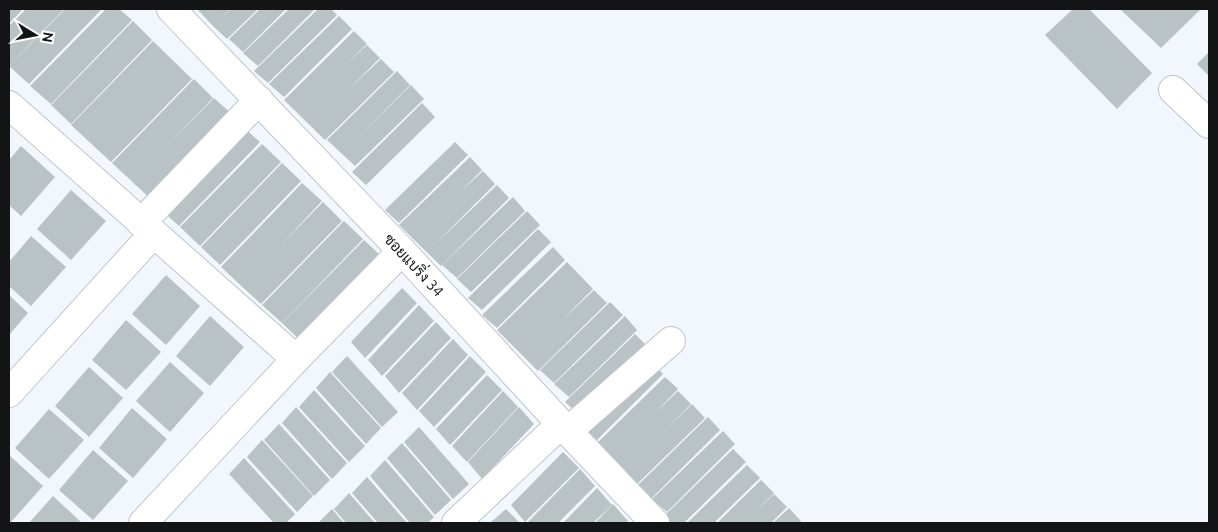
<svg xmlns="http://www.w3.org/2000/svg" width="1218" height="532" font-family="Ubuntu,Sarabun,sans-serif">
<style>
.building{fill:#b9c2c4}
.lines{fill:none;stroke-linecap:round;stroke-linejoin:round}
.minor-casing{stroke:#c0c5cb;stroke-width:30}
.minor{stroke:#fff;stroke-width:28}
.labels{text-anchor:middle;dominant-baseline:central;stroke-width:4.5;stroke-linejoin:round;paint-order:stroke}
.street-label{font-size:15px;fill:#121416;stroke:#fff}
</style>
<rect width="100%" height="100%" fill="#f1f7fd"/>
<g class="building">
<polygon points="9,9 23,9 9,24"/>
<polygon points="26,9 64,9 9,66 9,26"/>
<polygon points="65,9 102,9 29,84 9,66"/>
<polygon points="106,9 119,9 132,20 51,104 30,86"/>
<polygon points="197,9 230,9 220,19 231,9 258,9 227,39 213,26"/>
<polygon points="260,9 286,9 243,52 229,39"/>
<polygon points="289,9 315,9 258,66 243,53"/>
<polygon points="318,9 331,9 337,15 268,83 254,71"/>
<polygon points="1073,9 1089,9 1152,73 1117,109 1045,35"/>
<polygon points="1120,9 1201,9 1161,48"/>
<polygon points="339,16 352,29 284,97 269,84"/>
<polygon points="133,21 152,40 71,124 51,105"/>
<polygon points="354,31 367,44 344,66 367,45 380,58 348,90 381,59 394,72 325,140 284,100"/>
<polygon points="153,41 192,79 111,162 71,125"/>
<polygon points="1209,52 1209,76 1197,64"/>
<polygon points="397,71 410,85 348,147 411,85 424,99 355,166 327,140"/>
<polygon points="194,79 213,98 164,149 214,98 234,116 152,200 112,163"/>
<polygon points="422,103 435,117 366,185 352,172"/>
<polygon points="240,124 260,142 179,226 159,208"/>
<polygon points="455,142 468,155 399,223 385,210"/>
<polygon points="262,144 281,162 200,246 180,227"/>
<polygon points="21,146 55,177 21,216 9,205 9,160"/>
<polygon points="470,157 482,170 460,192 483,171 495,184 433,246 497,185 509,198 441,266 399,225"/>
<polygon points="282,163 301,181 220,265 201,247"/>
<polygon points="302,183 322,201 281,245 323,202 342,221 261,304 221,267"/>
<polygon points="71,190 106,221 71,260 37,229"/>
<polygon points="513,197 525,211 457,278 442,265"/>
<polygon points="527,211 540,225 471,292 457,279"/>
<polygon points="344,221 363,239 282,323 262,305"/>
<polygon points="538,229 551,242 482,310 468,298"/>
<polygon points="31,236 66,267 31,306 9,286 9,262"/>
<polygon points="364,240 383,258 302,342 282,323"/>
<polygon points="553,247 565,260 497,328 482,315"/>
<polygon points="567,262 593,289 561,321 594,290 607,303 538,371 497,330"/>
<polygon points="166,275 200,306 166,345 132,314"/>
<polygon points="402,288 417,303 365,358 351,342"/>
<polygon points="9,295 28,313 9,335"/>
<polygon points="610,302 623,315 554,383 540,370"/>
<polygon points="419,305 434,321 382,376 368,360"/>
<polygon points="210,316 244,347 210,386 176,356"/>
<polygon points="625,316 637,330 569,397 554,384"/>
<polygon points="126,320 161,352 126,390 92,360"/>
<polygon points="436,322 451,338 399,393 385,376"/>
<polygon points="635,334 648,347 580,415 565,402"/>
<polygon points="453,339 468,355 417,410 402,393"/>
<polygon points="347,356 398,412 382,427 332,372"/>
<polygon points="470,356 486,372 434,427 419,411"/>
<polygon points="650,361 663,374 595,442 580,430"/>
<polygon points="170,362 204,393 170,432 136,401"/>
<polygon points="89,367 123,398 89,437 55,406"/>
<polygon points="330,372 381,428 366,444 316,388"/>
<polygon points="487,375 502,390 450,445 436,429"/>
<polygon points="665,377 678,389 656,412 678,391 691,404 659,436 692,404 705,418 636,485 595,445"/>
<polygon points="314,390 365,446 349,462 299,407"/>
<polygon points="503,391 518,407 467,462 452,446"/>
<polygon points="296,407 347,463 332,479 282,423"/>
<polygon points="519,407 534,424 482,479 468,462"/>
<polygon points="132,408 167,439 133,478 99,448"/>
<polygon points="49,409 84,440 49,479 15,448"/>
<polygon points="708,417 720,430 652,498 638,485"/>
<polygon points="279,424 330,480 314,496 264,440"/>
<polygon points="419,427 469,484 453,499 404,442"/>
<polygon points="723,431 735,444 667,512 652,499"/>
<polygon points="262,440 313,496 297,512 247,457"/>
<polygon points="402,443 451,500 435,515 387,458"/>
<polygon points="733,449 746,462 684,523 670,523 663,517"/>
<polygon points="93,450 128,481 93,520 59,490"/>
<polygon points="563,452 579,468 525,522 511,505"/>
<polygon points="9,455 43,486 10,523 9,523"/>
<polygon points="244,458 295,514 286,523 274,523 229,474"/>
<polygon points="385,460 434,517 428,523 410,523 370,476"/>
<polygon points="747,465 760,478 714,523 687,523"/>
<polygon points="580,469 595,486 558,523 527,523"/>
<polygon points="367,477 407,523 378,523 352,493"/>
<polygon points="761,480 774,493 752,515 774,494 787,507 771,523 717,523"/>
<polygon points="597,488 612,505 593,523 563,523"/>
<polygon points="349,493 375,523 346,523 334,509"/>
<polygon points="53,496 82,523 29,523"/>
<polygon points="613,504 628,521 626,523 595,523"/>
<polygon points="789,508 801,521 799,523 773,523"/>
<polygon points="332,509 344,523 318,523"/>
<polygon points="506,509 520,523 490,523"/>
</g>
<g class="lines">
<g class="minor-casing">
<g id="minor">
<polyline points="171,9 402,251 561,424 655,523"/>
<polyline points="1173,90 1209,124"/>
<polyline points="9,105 296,359"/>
<polyline points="141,223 259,100"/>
<polyline points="9,393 153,234"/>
<polyline points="568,431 671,341"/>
<polyline points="143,523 296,359 402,251"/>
<polyline points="456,523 561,424"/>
</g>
</g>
<use href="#minor" class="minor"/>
</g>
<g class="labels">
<g class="street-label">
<text transform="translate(414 265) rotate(47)">ซอยแบริ่ง 34</text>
</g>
</g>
<rect width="1218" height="532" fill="none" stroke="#121416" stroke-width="20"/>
<g transform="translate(35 35) rotate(100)" stroke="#ffffff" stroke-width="4" paint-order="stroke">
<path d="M0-4L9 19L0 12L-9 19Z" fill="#121416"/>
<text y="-8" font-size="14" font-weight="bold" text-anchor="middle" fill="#121416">N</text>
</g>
</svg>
